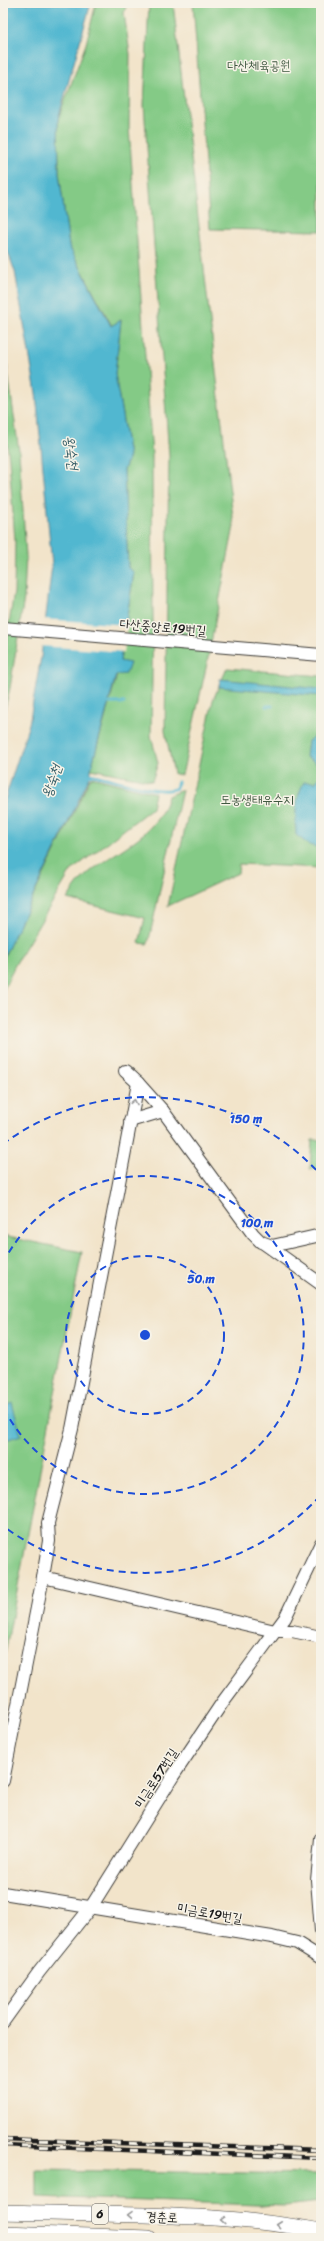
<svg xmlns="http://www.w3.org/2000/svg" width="324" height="2241" font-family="Sriracha,'Poor Story',sans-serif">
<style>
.green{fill:#84ca86;stroke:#507351}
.water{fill:#51b7d0;stroke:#366a76}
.pier{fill:#f2e4ca}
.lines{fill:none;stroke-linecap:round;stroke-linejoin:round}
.stream{stroke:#51b7d0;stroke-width:3}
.minor-casing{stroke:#3c3a36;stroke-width:14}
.major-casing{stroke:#3c3a36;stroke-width:16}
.minor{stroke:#fff;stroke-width:12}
.major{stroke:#fff;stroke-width:15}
.rail-casing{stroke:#1c1c1c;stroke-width:4.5}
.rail{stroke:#f7f3e8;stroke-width:3;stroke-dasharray:9;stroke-linecap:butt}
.oneway{stroke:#999}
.ring{fill:none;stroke:#1d4ed8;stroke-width:2;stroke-dasharray:7 5}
.labels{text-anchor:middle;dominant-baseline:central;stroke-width:3;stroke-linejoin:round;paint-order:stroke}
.shield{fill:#f7f3e8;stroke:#5e5c59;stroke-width:1}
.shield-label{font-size:12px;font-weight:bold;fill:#1c1c1c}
.park-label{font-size:13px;fill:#405941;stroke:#f7f3e8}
.street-label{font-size:13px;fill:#1c1c1c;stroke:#f7f3e8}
.water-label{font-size:14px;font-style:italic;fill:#315a64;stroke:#f7f3e8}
.centre{fill:#1d4ed8;stroke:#f7f3e8;stroke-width:2}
.ring-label{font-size:12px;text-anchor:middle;font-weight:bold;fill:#1d4ed8;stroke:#f7f3e8;stroke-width:3;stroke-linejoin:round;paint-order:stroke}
</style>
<rect width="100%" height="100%" fill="#f7f3e8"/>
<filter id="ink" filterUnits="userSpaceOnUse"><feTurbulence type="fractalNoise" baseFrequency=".025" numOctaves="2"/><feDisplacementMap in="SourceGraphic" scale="8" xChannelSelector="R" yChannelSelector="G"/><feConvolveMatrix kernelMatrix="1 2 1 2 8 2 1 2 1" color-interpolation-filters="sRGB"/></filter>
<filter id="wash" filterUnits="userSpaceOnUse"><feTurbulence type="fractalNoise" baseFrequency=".012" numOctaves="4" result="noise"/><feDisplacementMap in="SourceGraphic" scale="16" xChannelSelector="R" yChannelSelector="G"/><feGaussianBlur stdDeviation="0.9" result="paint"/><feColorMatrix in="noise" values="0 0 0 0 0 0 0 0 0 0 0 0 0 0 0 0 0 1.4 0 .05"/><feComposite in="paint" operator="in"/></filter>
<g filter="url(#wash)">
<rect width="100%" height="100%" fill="#f2e4ca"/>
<g class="green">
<polygon points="96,3 127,3 124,13 130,54 129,127 152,456 153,622 151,736 158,763 152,781 91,769 117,675 130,664 120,661 134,572 128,568 124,470 129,456 115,374 121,320 112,326 69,246 59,173 58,119 86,44"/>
<polygon points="149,3 173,3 234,526 206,668 182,775 174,774 165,731 169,456 144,105"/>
<polygon points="193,3 321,3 321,231 210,229"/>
<polygon points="3,338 19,451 26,556 24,598 10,688 3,716 3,661 14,592 15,541 9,459 3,416"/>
<polygon points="227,668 321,676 321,868 239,864 238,873 168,906 213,700"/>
<polygon points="91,777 155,793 152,808 71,871 15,965 3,991 3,959"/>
<path d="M182 790 148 944 139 943 145 918 67 899C72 892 76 885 82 879 110 851 158 838 168 796Z"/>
<polygon points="312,1140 321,1140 321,1170 310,1169"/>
<polygon points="3,1236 82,1252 3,1664"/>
<polygon points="37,2170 321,2174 321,2202 285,2206 37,2197"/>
</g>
<g class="water">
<polygon points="3,3 91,3 58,119 59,173 69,246 111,326 121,320 115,374 129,456 124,470 128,568 134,572 120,661 130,663 126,674 116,675 91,769 91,774 3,959 3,805 29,724 41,657 52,565 36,393 15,272 3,238"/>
<polygon points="220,679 321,689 321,696 219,687"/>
<polygon points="313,737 321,737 321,766 306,757 308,741"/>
<path d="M318 778 321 779V848L309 845 296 835C295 816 295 798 304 782H316Z"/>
<polygon points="3,1403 6,1406 12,1403 21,1435 3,1441"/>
</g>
<polygon class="pier" points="43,619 128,625 124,652 40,646"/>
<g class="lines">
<g class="stream">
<polyline points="106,703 124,703"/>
<polyline points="266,706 272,706"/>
<path d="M88 774C108 776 161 797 176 788L178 782"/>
</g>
</g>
</g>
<g filter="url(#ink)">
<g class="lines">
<g class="minor-casing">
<g id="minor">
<polyline points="3,628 321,655"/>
<polyline points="125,1071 138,1083 163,1111 253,1234 261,1242 272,1246 321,1235"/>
<polyline points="130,1121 163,1111"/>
<polyline points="265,1244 321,1284"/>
<polyline points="43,1577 49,1541 48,1523 72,1429 138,1083"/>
<polyline points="3,1781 43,1577 275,1631 292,1631 321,1637"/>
<polyline points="321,1839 317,1880 321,1931"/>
<polyline points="3,1893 272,1937 297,1943 321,1958"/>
<polyline points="3,2022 39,1972 91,1907 173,1776 222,1703 285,1618 321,1543"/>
</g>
</g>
<g class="major-casing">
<g id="major">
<path d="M3 2212C108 2215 218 2212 321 2231"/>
<polyline points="3,2233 149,2238"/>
</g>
</g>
<use href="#minor" class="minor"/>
<use href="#major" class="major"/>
<g class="rail-casing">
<g id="rail">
<polyline points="3,2139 321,2150"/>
<polyline points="3,2145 321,2158"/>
</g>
</g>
<use href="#rail" class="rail"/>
</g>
<defs><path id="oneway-chevron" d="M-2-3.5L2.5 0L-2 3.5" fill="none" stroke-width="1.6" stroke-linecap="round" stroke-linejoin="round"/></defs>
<g class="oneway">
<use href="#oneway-chevron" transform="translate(134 1102) rotate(-79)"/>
<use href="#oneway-chevron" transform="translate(130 2215) rotate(-179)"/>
<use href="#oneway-chevron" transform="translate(223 2220) rotate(-177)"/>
<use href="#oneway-chevron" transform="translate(279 2225) rotate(-174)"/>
</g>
</g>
<g class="ring">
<circle cx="145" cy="1335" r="79"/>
<path d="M3 1263A159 159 0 1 1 3 1407"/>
<path d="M320 1496A238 238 0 0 1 3 1526M3 1144A238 238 0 0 1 320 1174"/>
</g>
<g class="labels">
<rect class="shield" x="92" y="2204" width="16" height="20" rx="3"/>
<g class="shield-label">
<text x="100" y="2214">6</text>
</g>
<g class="park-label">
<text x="259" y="65">다산체육공원</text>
<text x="257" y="799">도농생태유수지</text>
</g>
<g class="street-label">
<text transform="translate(163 627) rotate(5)">다산중앙로19번길</text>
<text transform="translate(156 1778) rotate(-57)">미금로57번길</text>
<text transform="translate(210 1913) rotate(10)">미금로19번길</text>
<text transform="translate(162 2217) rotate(3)">경춘로</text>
</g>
<g class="water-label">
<text transform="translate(71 453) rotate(82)">왕숙천</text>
<text transform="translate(52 781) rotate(-71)">왕숙천</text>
</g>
</g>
<circle cx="145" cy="1335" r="6" class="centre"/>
<g class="ring-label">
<text x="246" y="1123">150 m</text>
<text x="257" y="1227">100 m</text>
<text x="201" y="1283">50 m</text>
</g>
<rect width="324" height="2241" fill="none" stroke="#f7f3e8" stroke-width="16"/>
</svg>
